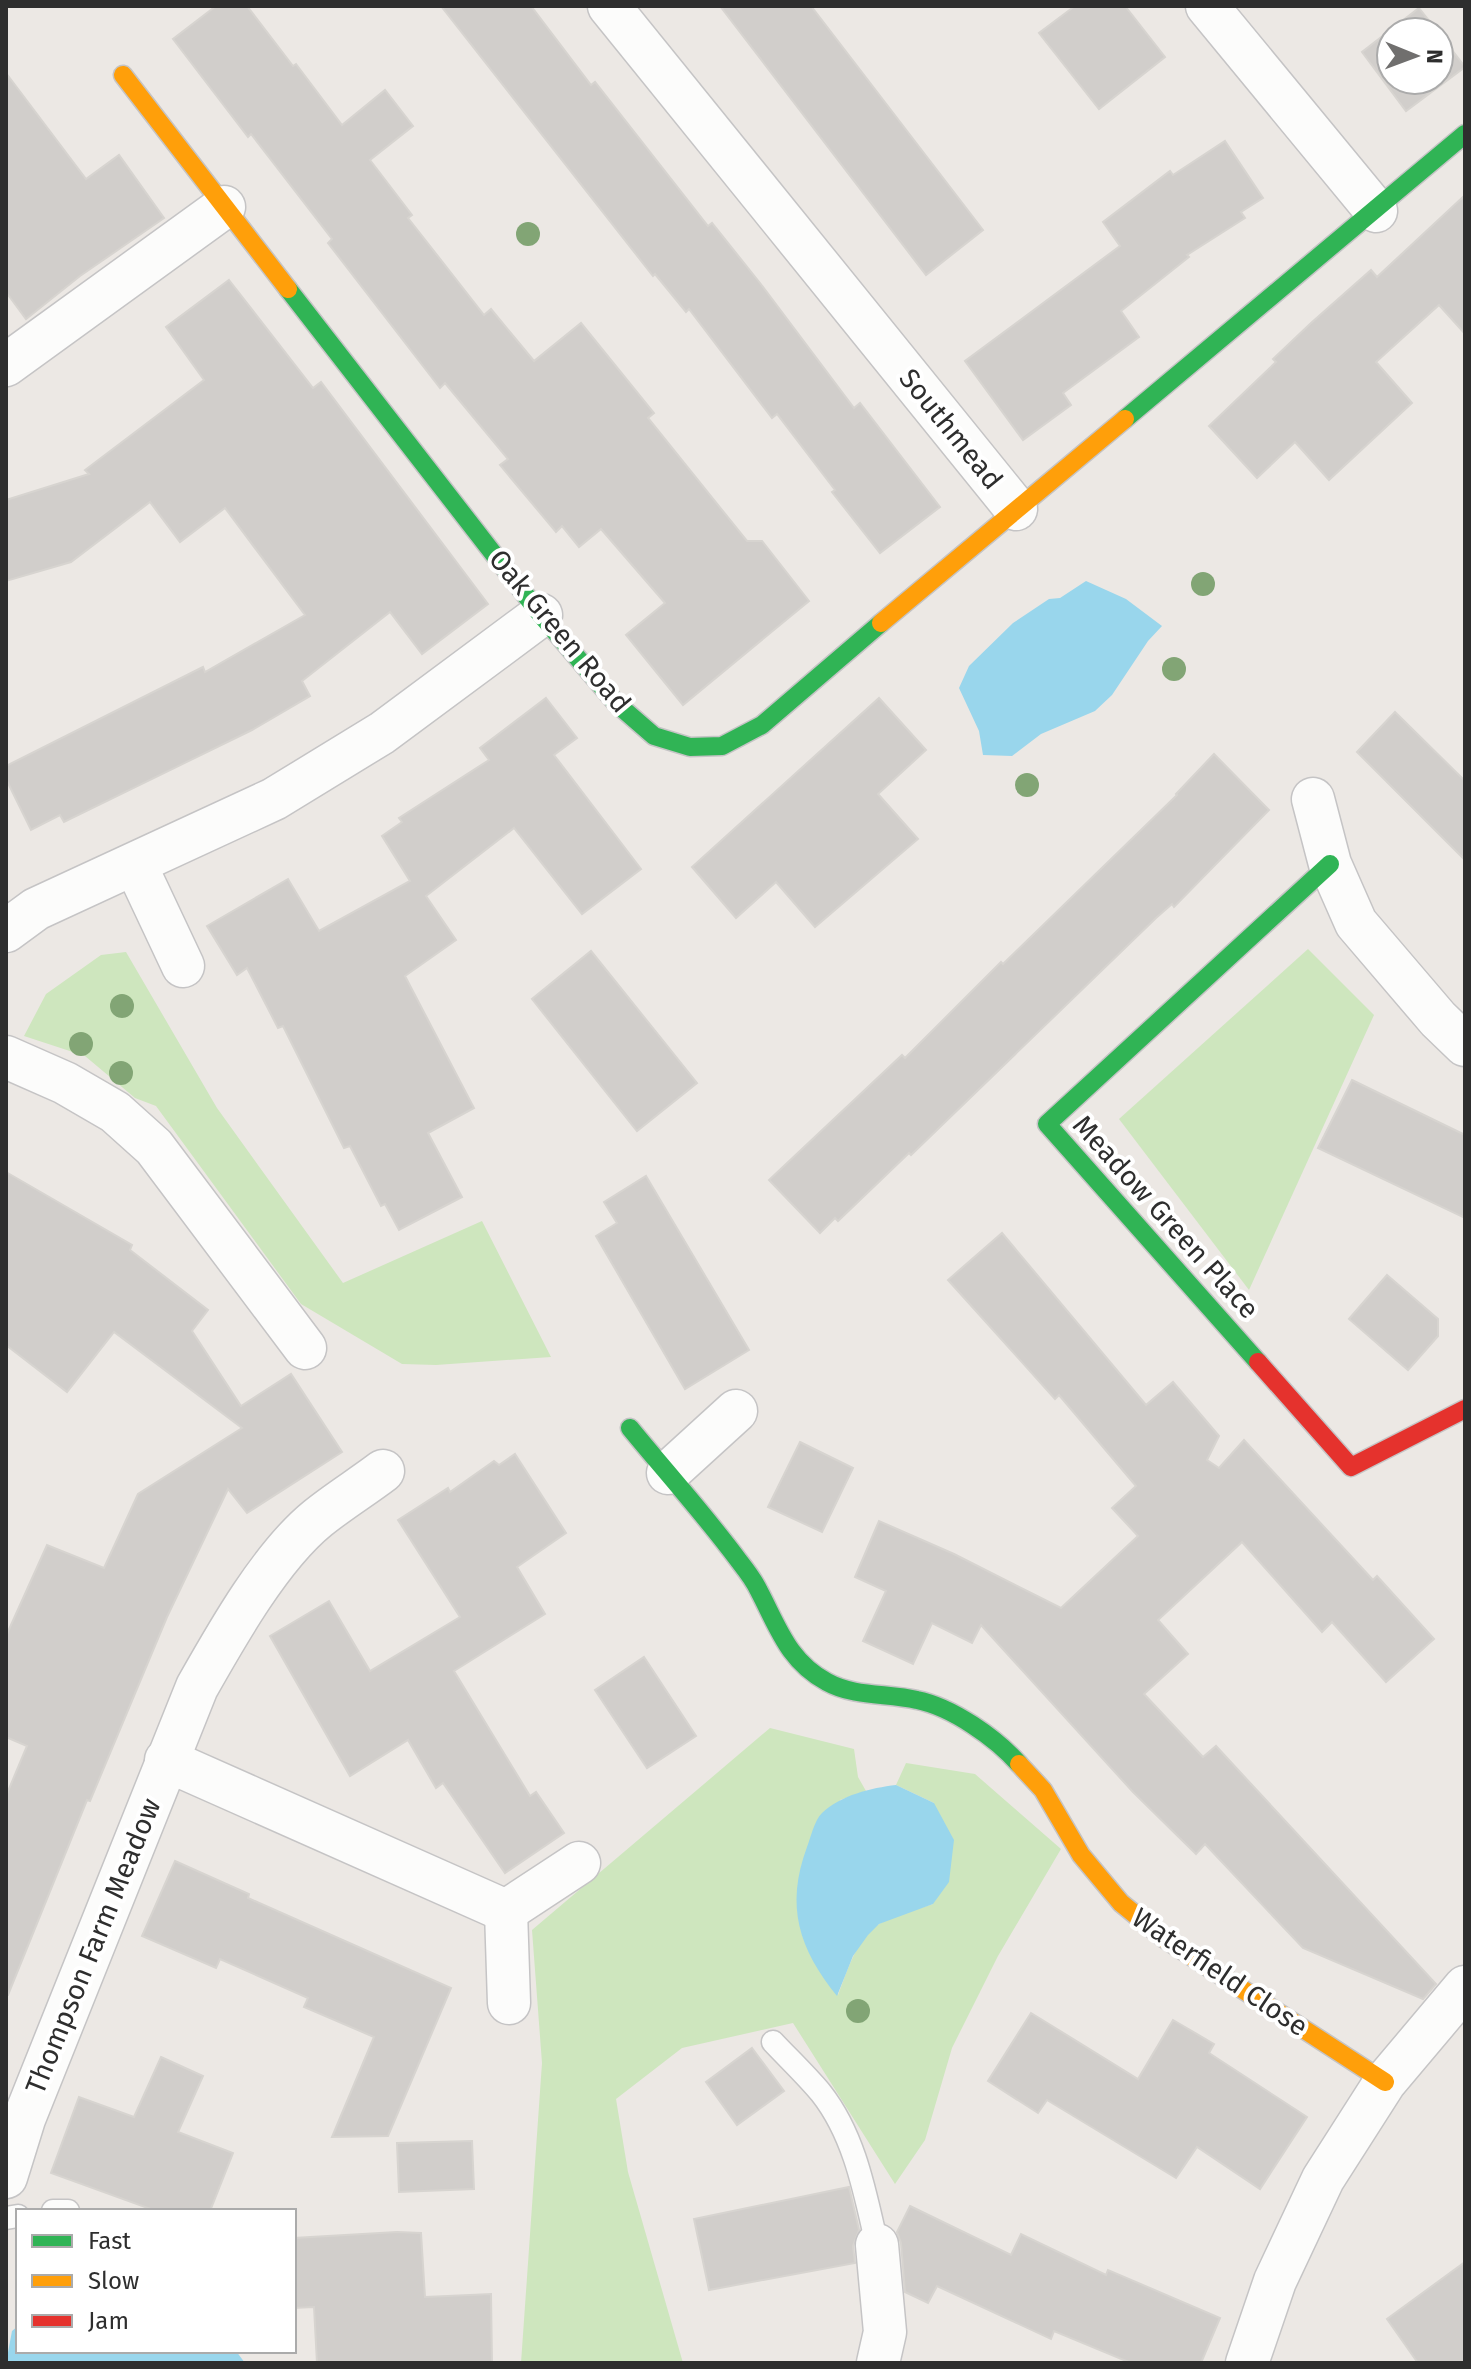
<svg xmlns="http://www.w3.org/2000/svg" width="1471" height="2369" font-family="'Fira Sans',sans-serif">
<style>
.green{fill:#cee6be}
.water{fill:#99d6ec}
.building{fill:#d1cecb;stroke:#d7d4d0;stroke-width:2}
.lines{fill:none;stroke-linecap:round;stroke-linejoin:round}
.lane-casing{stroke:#c5c4c5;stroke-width:25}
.street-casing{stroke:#c5c4c5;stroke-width:45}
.fast-casing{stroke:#c5c4c5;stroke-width:21}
.slow-casing{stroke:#c5c4c5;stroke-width:21}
.jam-casing{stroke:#c5c4c5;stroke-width:21}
.lane{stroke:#fcfcfb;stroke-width:22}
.street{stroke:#fcfcfb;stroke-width:42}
.fast{stroke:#30b455;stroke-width:18}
.slow{stroke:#ff9f0a;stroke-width:18}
.jam{stroke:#e5322d;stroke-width:18}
.tree{fill:#82a575}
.labels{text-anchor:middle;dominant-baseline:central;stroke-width:8;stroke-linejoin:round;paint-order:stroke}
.street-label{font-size:28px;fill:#2e2e2e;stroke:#fff}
</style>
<rect width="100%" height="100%" fill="#ece8e4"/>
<g class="green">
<polygon points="1308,949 1374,1015 1249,1290 1119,1119"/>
<polygon points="126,952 217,1108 343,1283 482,1221 551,1357 436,1365 402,1364 301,1304 156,1106 135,1098 85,1056 24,1036 46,994 101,955"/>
<path d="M770 1728 854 1749 858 1777 866 1791 840 1800 838 1995C847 1972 856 1939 879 1924 894 1915 915 1910 933 1904L934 1803 896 1785 906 1763 975 1774 1061 1849 998 1956 952 2048 925 2140 895 2184 793 2023 682 2048 616 2099 628 2172 683 2363H521L542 2063 532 1930Z"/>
</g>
<g class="water">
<polygon points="1086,581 1126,599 1162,626 1148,641 1112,695 1095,711 1041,734 1012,756 983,755 979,731 959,688 969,666 1013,623 1049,599 1060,598"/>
<path d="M896 1785 934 1803 954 1840 949 1882 933 1904 879 1924 868 1935 853 1956 837 1996C799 1949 785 1906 807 1847 811 1837 814 1821 822 1813 841 1795 871 1788 896 1785Z"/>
<polygon points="18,2326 18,2351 236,2351 245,2363 6,2363 12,2331"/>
</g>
<g class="building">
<polygon points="216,6 247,6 293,66 296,64 342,125 385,90 413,126 370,160 412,215 408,218 484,315 491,309 534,361 581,323 654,413 648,418 747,541 762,541 809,601 683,705 626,635 665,603 601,529 579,547 562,526 556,532 500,465 508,459 445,383 440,388 328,243 332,239 251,134 248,137 173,39"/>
<polygon points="441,6 531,6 591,85 595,82 708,226 712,223 760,283 854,408 860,403 940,507 880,553 832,492 835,490 777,414 772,418 689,309 686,312 655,274 653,276"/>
<polygon points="720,6 811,6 983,230 926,275"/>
<polygon points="1075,6 1125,6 1165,57 1099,109 1039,33"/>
<polygon points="1419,8 1438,32 1391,32 1391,80 1439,80 1439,33 1465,67 1406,111 1362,52"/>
<polygon points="6,73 86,179 119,155 164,218 80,276 26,319 6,292"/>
<polygon points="1225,141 1263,198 1241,212 1245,218 1187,255 1189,257 1121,311 1139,337 1063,393 1071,405 1023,440 965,361 1120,246 1103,222 1170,171 1173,175"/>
<polygon points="1465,195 1465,334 1439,305 1376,362 1412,403 1329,480 1295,442 1257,478 1209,426 1276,362 1273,359 1311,323 1371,270 1377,277"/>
<polygon points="229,280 313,388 321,382 488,604 422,654 390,612 302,681 310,696 252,730 64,822 60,815 31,830 6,779 6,766 203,667 205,672 305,615 225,508 180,542 150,502 71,562 6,581 6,500 89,474 85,470 204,380 166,327"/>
<polygon points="546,698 577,738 554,755 641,869 582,914 514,828 426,896 456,940 405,976 474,1108 428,1133 462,1197 399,1230 385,1204 381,1206 350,1146 344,1148 283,1026 278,1028 247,968 237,975 207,926 288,879 319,931 410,881 382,836 402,822 399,818 489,760 480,748"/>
<polygon points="879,698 926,750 878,794 918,839 815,927 776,882 736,918 692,867"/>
<polygon points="1395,712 1465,781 1465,860 1357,752"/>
<polygon points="1214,754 1269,810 1174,907 1172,904 1156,918 911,1155 909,1153 838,1221 835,1218 820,1233 769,1180 902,1055 905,1058 1001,962 1003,964 1177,795 1176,794"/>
<polygon points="591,951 697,1083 637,1131 532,999"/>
<polygon points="1352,1080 1465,1135 1465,1218 1318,1148"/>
<polygon points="6,1172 132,1245 130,1250 208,1310 192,1331 241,1406 291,1374 342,1452 247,1513 228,1489 167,1617 90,1801 87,1800 8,1995 6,1995 6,1796 27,1746 6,1737 6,1636 47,1545 104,1568 138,1494 242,1428 114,1332 67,1392 6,1345"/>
<polygon points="646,1176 749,1350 685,1389 596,1236 617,1223 604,1202"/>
<polygon points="1002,1233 1146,1405 1173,1382 1219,1436 1207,1460 1219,1468 1244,1440 1373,1580 1377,1576 1434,1639 1386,1682 1332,1622 1322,1632 1242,1542 1158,1620 1188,1654 1144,1694 1203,1757 1216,1746 1436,1984 1423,1999 1303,1948 1205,1844 1196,1854 1133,1792 981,1625 972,1643 932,1623 913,1664 863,1641 886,1591 855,1577 879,1521 954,1554 1061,1608 1138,1536 1112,1508 1136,1486 1059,1395 1055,1399 948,1280"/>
<polygon points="1387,1275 1438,1319 1438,1336 1408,1370 1349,1319"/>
<polygon points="800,1442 853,1468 822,1532 768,1507"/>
<polygon points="515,1454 566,1533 517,1567 545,1614 454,1671 530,1796 536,1792 564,1833 505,1873 443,1783 436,1788 408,1740 350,1776 270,1636 329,1601 370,1671 460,1617 398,1520 448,1488 450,1492 494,1461 499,1465"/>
<polygon points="644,1657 696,1736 647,1768 595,1690"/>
<polygon points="175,1861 249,1894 248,1898 451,1988 388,2136 332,2137 374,2037 304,2007 308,1998 220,1959 216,1968 142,1936"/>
<polygon points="1031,2013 1138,2079 1173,2020 1214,2044 1209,2053 1307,2117 1260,2189 1197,2147 1176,2178 1047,2100 1038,2113 988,2081"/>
<polygon points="752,2048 784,2091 737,2125 706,2082"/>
<polygon points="161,2057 203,2076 178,2132 233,2153 210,2211 156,2211 51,2173 79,2097 134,2117"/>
<polygon points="472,2141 474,2189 399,2192 397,2143"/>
<polygon points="849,2187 859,2230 853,2246 855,2263 709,2290 694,2219"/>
<polygon points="910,2206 1011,2255 1021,2234 1106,2275 1108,2270 1220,2318 1201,2363 1131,2363 1054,2331 1051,2339 937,2286 928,2303 905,2292 901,2243 897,2232"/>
<polygon points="397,2232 421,2233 425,2297 491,2294 492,2363 317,2363 314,2307 294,2308 294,2238"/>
<polygon points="1465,2262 1465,2363 1418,2363 1387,2319"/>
</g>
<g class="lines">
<g class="lane-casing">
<g id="lane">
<path d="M773 2042C789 2059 806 2075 821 2093 855 2136 865 2193 877 2245"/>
<polyline points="53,2211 68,2211"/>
<polyline points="6,2218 18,2216"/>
</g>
</g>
<g class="street-casing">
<g id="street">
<polyline points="609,6 1016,509"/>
<polyline points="1207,6 1376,211"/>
<polyline points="6,365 224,207"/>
<polyline points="1313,799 1330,864 1356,923 1438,1019 1465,1045"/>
<polyline points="135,864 183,966"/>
<polyline points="6,931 36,909 274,799 382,733 541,615"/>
<polyline points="6,1057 65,1083 115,1112 154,1147 305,1348"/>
<polyline points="668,1473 736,1411"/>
<polyline points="166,1760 506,1911 579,1863"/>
<polyline points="506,1911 509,2003"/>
<path d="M6 2177 24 2119 197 1687C227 1634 271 1556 318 1518 339 1501 362 1487 383 1471"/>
<polyline points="877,2245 885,2332 878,2363"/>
<polyline points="1247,2363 1275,2281 1323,2179 1385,2082 1465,1987"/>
</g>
</g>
<g class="fast-casing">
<g id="fast">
<polyline points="288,289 541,615 616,703 654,736 690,747 722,746 762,725 881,623"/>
<polyline points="1125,419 1465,134"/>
<polyline points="1258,1362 1047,1124 1330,864"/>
<path d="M630 1428C666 1472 705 1515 739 1561 746 1570 754 1580 759 1591 778 1627 788 1661 827 1682 854 1697 888 1693 917 1700 952 1707 996 1738 1019 1764"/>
</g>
</g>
<g class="slow-casing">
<g id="slow">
<polyline points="123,75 288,289"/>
<polyline points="881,623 1125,419"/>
<polyline points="1019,1764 1043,1790 1081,1855 1121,1903 1165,1939 1385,2082"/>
</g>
</g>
<g class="jam-casing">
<polyline id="jam" points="1258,1362 1351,1467 1465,1409"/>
</g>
<use href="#lane" class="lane"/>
<use href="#street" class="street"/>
<use href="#fast" class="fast"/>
<use href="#slow" class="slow"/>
<use href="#jam" class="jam"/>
</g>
<g class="tree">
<circle cx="528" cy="234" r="12"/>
<circle cx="1203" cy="584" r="12"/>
<circle cx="1174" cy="669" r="12"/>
<circle cx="1027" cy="785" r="12"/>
<circle cx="122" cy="1006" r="12"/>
<circle cx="81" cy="1044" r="12"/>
<circle cx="121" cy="1073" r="12"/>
<circle cx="858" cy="2011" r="12"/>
</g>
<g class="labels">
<g class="street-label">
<text transform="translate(951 429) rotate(51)">Southmead</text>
<text transform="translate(560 631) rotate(50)">Oak Green Road</text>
<text transform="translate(1166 1217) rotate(48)">Meadow Green Place</text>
<text transform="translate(93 1946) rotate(-68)">Thompson Farm Meadow</text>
<text transform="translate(1220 1972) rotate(34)">Waterfield Close</text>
</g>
</g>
<rect width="1471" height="2369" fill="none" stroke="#2e2e2e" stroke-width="16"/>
<rect x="16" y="2209" width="280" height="144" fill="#ffffff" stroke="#ababab" stroke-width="2"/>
<rect x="32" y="2235" width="40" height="12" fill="#30b455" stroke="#ababab" stroke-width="2"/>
<text x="88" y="2249" font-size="24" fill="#2e2e2e">Fast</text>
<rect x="32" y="2275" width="40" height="12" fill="#ff9f0a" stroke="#ababab" stroke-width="2"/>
<text x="88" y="2289" font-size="24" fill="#2e2e2e">Slow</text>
<rect x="32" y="2315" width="40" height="12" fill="#e5322d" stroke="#ababab" stroke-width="2"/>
<text x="88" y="2329" font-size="24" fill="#2e2e2e">Jam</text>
<g transform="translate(1415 56) rotate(91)"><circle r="38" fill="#ffffff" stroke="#ababab" stroke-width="2"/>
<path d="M0-6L14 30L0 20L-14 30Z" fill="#706f6e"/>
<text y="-12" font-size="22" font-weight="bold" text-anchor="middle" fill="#2e2e2e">N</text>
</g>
</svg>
